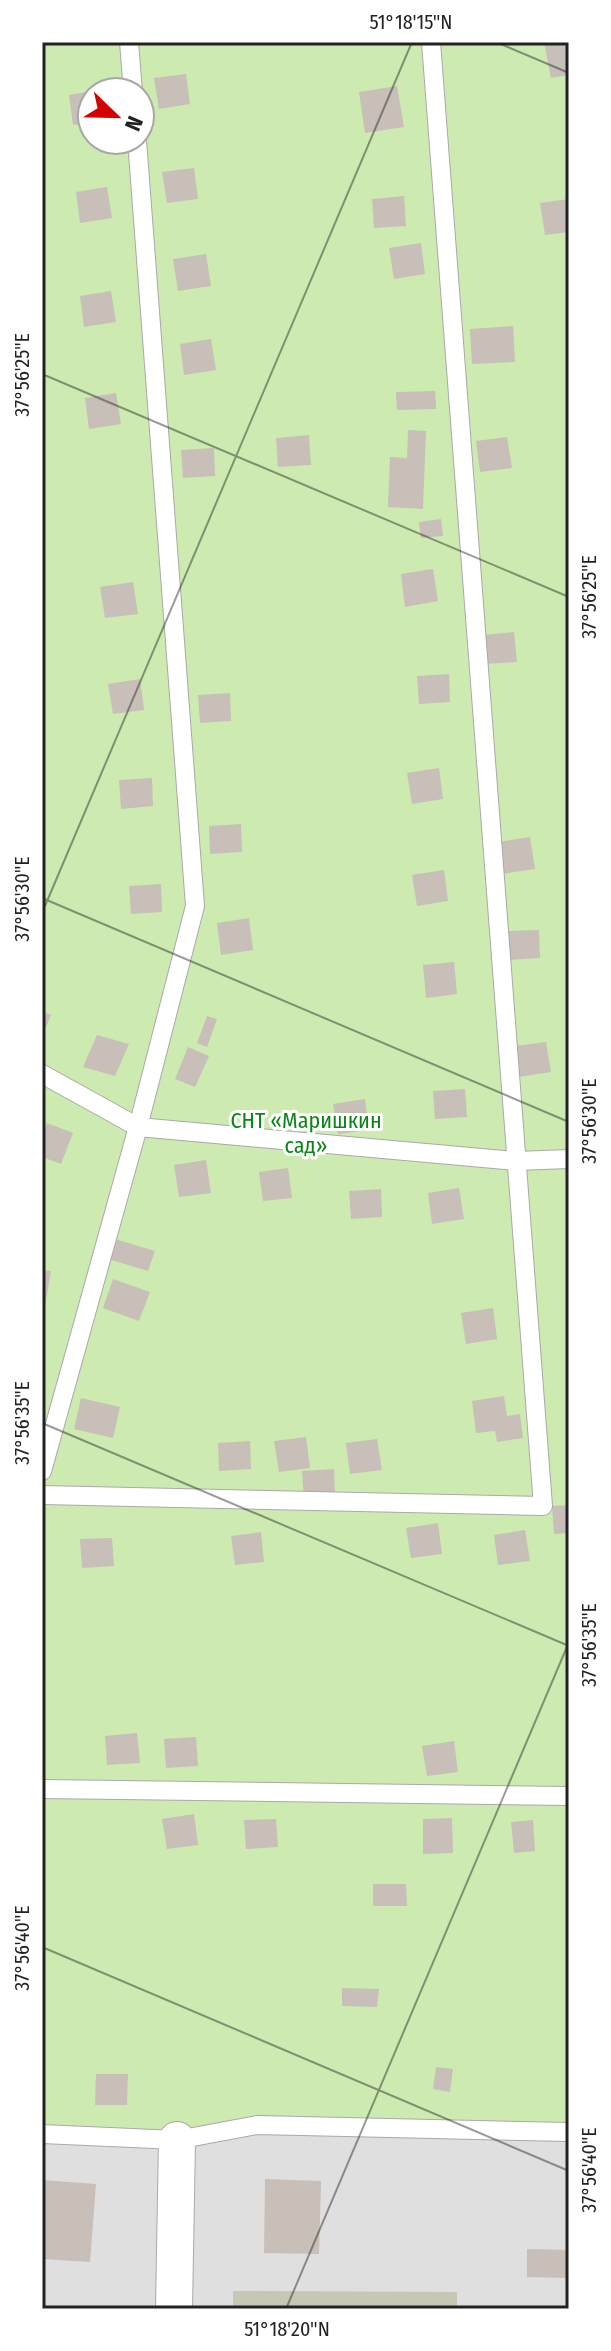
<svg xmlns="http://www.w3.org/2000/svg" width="611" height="2351" font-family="'Fira Sans Condensed',sans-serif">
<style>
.residential{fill:#e0dfdf}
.construction{fill:#c7c7b4}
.grass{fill:#cdebb0;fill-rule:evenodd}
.building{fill:#c7bfb8}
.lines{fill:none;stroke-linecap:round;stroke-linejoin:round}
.lane-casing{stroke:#a9a9a9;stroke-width:20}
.street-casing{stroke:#a9a9a9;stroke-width:38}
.lane{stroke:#fff;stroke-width:18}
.street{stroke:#fff;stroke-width:36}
.ticks{fill:none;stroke:#222;stroke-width:2;stroke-opacity:0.45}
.labels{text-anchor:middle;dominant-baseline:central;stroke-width:6;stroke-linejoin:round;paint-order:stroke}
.park-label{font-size:22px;fill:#0c8416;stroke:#fff}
.neatline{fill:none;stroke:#222;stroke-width:3}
.ticks-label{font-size:20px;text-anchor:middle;fill:#222}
</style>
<rect width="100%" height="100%" fill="#f2efe9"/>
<polygon class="residential" points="257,2125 569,2132 569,2309 42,2309 42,2133"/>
<polygon class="construction" points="233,2291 457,2292 457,2309 233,2309"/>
<path class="grass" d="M42 42H569V2132L257 2125 177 2140 42 2134ZM92 92H140V140H92Z"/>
<g class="building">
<polygon points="544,42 569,42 569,75 551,78"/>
<polygon points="186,74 190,104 159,109 154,78"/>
<polygon points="397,86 404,127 365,133 359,92"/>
<polygon points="92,91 92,123 73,125 69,95"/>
<polygon points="194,168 198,199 167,203 162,172"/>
<polygon points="107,187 112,218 80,223 76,192"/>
<polygon points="404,196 406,226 374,228 372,199"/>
<polygon points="569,199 569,232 545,235 540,203"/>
<polygon points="421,243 425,274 394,279 389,248"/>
<polygon points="206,254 211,286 178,291 173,259"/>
<polygon points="111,291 116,322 84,327 80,296"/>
<polygon points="513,326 515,362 472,364 470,329"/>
<polygon points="211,339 216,370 184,375 180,344"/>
<polygon points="435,391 436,409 397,410 396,392"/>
<polygon points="116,393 121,424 89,429 85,398"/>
<polygon points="408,430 426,431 423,509 388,507 390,457 407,458"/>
<polygon points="309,435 311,465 278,467 276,438"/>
<polygon points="507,437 512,468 480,472 476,441"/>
<polygon points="214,448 215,476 183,478 181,450"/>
<polygon points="441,519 443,536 421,538 419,522"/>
<polygon points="433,569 438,601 405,607 401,574"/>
<polygon points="133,582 138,614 105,618 100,587"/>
<polygon points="514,632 517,662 484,664 482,635"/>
<polygon points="449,674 450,702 419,704 417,676"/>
<polygon points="140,679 144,710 113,714 108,684"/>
<polygon points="230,693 231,721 200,723 198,695"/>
<polygon points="439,768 443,799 412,804 407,773"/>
<polygon points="152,778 153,806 121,809 119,780"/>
<polygon points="241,824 242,852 210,854 209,826"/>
<polygon points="530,837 535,869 502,874 498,842"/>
<polygon points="444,870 448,901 417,906 412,875"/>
<polygon points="161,884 162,912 131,914 129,886"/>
<polygon points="249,918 253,950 221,955 217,923"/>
<polygon points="539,930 540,958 509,960 507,931"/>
<polygon points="454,962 457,994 426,998 423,965"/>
<polygon points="42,1011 51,1015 42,1037"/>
<polygon points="207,1016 217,1019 207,1047 197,1043"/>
<polygon points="97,1035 129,1044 115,1076 83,1067"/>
<polygon points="546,1042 551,1072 519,1077 515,1046"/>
<polygon points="188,1047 209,1056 195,1087 175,1079"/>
<polygon points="465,1089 467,1117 435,1119 433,1091"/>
<polygon points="365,1099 369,1130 338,1134 333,1104"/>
<polygon points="47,1123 73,1133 61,1164 42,1157 42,1136"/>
<polygon points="206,1160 211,1193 179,1197 174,1165"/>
<polygon points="288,1168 292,1198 263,1201 259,1172"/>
<polygon points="459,1188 464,1219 432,1224 428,1193"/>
<polygon points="381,1189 382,1217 351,1219 349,1191"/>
<polygon points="115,1239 155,1251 148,1271 108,1259"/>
<polygon points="42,1270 51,1271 44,1312 42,1312"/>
<polygon points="113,1279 150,1292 139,1321 103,1308"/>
<polygon points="493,1308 497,1339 466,1344 461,1313"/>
<polygon points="504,1396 507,1416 520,1414 523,1438 497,1442 495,1431 476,1433 472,1401"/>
<polygon points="81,1398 120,1407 113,1438 74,1429"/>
<polygon points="306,1437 310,1468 279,1472 274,1441"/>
<polygon points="377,1439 382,1470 350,1474 346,1443"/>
<polygon points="250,1441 251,1469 219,1471 218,1443"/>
<polygon points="334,1469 335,1497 304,1500 302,1471"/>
<polygon points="569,1505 569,1533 554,1534 552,1506"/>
<polygon points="438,1523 442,1554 411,1558 406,1528"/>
<polygon points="525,1530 530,1561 498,1565 494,1535"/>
<polygon points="261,1532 264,1562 235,1565 231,1536"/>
<polygon points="112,1538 114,1566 82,1568 80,1539"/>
<polygon points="137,1733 140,1763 107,1765 105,1736"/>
<polygon points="196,1737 198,1766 166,1768 164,1739"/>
<polygon points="454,1741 458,1772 427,1776 422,1746"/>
<polygon points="194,1814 198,1845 167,1849 162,1819"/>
<polygon points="452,1818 453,1853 423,1854 423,1819"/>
<polygon points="276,1819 278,1847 246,1849 244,1820"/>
<polygon points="533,1820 535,1851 514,1853 511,1822"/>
<polygon points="373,1884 406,1884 407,1906 373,1906"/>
<polygon points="342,1988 379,1989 377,2007 342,2006"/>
<polygon points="436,2067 453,2069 450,2092 433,2089"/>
<polygon points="96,2074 128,2074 127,2105 95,2105"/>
<polygon points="265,2179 321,2181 319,2254 264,2253"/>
<polygon points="42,2180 96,2184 90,2262 42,2259"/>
<polygon points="527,2249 569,2250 569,2278 527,2277"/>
</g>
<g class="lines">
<g class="lane-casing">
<g id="lane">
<polyline points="129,42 133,92"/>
<polyline points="42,1074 138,1127 516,1161 569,1159"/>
<polyline points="42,1471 138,1127 195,906 137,140"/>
<polyline points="42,1495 543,1506 431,42"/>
<polyline points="42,1789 569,1796"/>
<polyline points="42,2134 177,2140 257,2125 569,2132"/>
</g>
</g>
<g class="street-casing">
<polyline id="street" points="174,2309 177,2140"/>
</g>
<use href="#lane" class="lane"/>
<use href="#street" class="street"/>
</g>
<path class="ticks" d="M496 42 569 73M42 374 569 597M42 898 569 1122M42 913 412 42M42 1423 569 1646M42 1947 569 2171M286 2309 569 1642"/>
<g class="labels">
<g class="park-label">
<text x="306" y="1120">СНТ «Маришкин<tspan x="306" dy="25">сад»</tspan></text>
</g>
</g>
<rect width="611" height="2351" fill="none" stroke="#ffffff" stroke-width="88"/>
<g transform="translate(116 116) rotate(113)"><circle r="38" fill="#ffffff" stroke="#a7a7a7" stroke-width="2"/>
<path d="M0-6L14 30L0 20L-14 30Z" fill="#d40000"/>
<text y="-12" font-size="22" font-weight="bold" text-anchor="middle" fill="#222222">N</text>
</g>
<rect x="44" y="44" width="523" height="2263" class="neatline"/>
<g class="ticks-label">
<text x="411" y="29">51°18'15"N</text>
<text transform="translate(22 375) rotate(-90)" y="7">37°56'25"E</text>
<text transform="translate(589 597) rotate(-90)" y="7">37°56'25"E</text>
<text transform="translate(22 899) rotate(-90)" y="7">37°56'30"E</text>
<text transform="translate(589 1121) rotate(-90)" y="7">37°56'30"E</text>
<text transform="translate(22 1423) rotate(-90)" y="7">37°56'35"E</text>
<text transform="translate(589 1645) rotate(-90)" y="7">37°56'35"E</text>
<text transform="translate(22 1948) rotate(-90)" y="7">37°56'40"E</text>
<text transform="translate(589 2170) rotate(-90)" y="7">37°56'40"E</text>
<text x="287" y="2336">51°18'20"N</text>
</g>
</svg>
